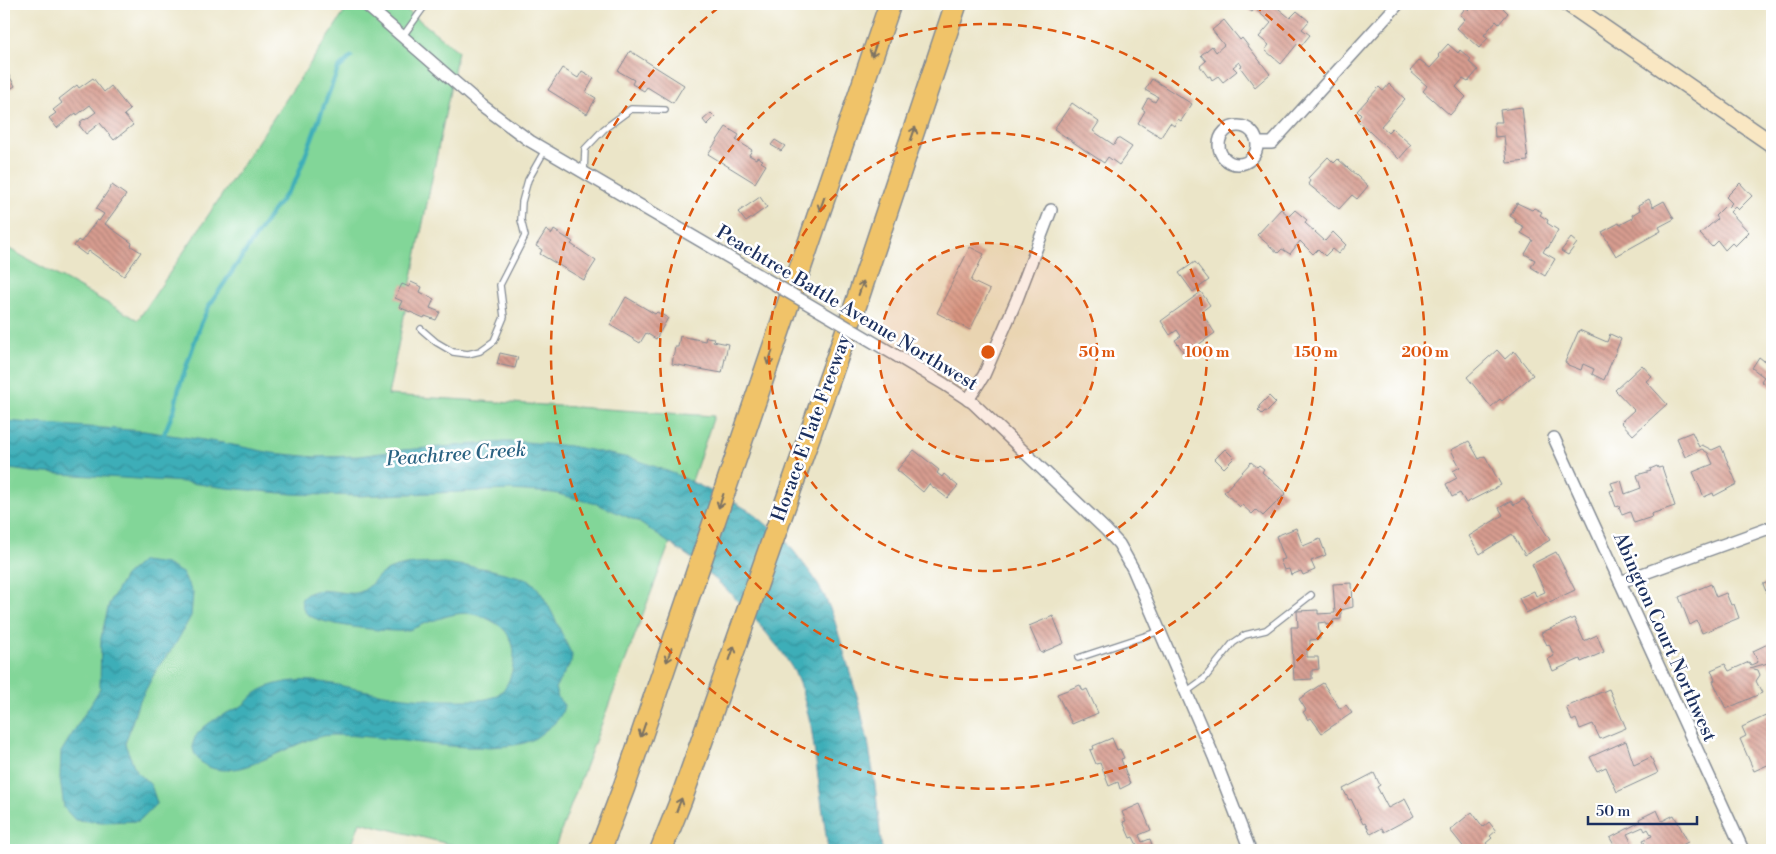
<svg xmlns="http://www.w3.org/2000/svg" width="1776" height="854" font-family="'Libre Bodoni',serif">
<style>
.green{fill:#82d698;stroke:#4e827b}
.water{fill:url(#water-waves);stroke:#2c6e8b}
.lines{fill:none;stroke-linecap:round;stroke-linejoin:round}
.stream{stroke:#3daeb8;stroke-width:4.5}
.building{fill:url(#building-back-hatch)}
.lane-casing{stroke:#838a93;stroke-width:8}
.street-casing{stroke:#838a93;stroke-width:14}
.secondary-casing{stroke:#838a93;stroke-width:19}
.highway-casing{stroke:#838a93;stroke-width:24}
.lane{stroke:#fff;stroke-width:5.5}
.street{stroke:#fff;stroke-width:11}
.secondary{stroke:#f9e7c3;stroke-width:16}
.highway{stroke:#f0c369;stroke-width:21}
.street-bridge-casing{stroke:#838a93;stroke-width:14;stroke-linecap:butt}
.street-bridge{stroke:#fff;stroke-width:11}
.oneway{stroke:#7b7263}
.ring{fill:none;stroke:#de5710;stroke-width:2.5;stroke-dasharray:9 6}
.labels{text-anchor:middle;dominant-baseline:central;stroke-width:5;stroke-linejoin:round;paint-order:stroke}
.street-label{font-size:19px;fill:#1b2f5e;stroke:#fff}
.water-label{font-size:20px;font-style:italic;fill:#296282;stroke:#fff}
.centre{fill:#de5710;stroke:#fff;stroke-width:2.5}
.ring-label{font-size:15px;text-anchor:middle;font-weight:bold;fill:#de5710;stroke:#fff;stroke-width:5;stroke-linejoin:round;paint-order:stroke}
</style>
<defs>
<pattern id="water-waves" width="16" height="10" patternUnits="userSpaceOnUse" patternTransform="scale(1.25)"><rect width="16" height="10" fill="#3daeb8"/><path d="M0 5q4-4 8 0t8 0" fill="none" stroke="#328e99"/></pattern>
<pattern id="building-back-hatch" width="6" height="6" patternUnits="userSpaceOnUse" patternTransform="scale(1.25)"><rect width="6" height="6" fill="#d79c8f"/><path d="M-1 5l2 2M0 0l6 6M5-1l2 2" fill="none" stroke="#ae8078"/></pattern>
</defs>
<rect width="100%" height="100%" fill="#fff"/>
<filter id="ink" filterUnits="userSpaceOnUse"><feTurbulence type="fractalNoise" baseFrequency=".02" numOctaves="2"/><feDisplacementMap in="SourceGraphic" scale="10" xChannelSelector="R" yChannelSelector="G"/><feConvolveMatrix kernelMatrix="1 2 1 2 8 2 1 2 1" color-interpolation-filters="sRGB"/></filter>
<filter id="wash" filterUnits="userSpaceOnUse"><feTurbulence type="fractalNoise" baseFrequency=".0096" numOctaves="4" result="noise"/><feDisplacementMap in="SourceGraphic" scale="20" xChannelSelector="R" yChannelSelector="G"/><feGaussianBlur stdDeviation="1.12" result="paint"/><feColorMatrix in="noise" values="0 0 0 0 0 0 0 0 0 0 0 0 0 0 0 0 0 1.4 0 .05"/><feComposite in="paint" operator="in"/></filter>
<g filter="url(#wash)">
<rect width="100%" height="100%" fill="#ebe5c8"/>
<polygon class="green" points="350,4 399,4 458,51 388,395 714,416 680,516 554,850 473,850 360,822 350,850 4,850 4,246 138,320"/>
<g class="water">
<polygon points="4,421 144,431 223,443 272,453 316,457 359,456 403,450 504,442 526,442 570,446 634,459 675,474 734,502 753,513 786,541 813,576 824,595 833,615 858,699 868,741 875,784 882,850 828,850 811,726 802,691 794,671 782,652 754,618 724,587 691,558 637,521 597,504 554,493 511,490 358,496 292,494 227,488 184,482 31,472 4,468"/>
<polygon points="142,561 166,564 182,573 193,593 191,616 175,645 158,667 138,704 125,744 136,771 151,785 157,803 139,821 102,822 75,820 64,808 60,779 61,752 100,689 101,638 109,604 125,576"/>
<path d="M444 563 488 569 528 579C546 591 561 635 572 655L571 662 555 688 558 698 564 705C562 716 557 722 547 729 542 733 536 738 530 741 518 746 502 746 489 747 436 749 385 735 333 735 294 735 235 790 201 762 196 758 192 750 193 744 195 728 223 714 236 709 245 706 249 698 256 693 268 685 282 682 295 681 318 679 340 686 362 690 397 697 431 701 466 700 478 700 491 701 501 692 510 684 514 667 514 654 514 642 507 630 497 624 468 606 453 614 423 624 417 627 410 630 404 631 385 632 320 625 307 614 303 610 302 605 301 600 314 582 338 595 356 593 368 591 371 582 380 575 398 562 423 564 444 563Z"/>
</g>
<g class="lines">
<polyline class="stream" points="162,439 174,410 179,388 200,326 209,306 270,215 296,180 338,69 351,57"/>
</g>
<g id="blocks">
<g class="building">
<polygon points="1242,4 1273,4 1290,18 1297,11 1309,21 1302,29 1310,35 1301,46 1298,43 1281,64 1265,50 1269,45 1259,37 1271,23 1255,9 1252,12"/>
<polygon points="1474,4 1501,4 1500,5 1508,13 1499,24 1496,21 1484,35 1488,38 1479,48 1457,28 1465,19 1460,15 1466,7 1469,10"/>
<polygon points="1224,20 1240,40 1242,38 1270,74 1255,87 1240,67 1242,66 1239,62 1233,67 1237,71 1223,82 1218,76 1212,80 1210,76 1208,77 1200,66 1206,61 1201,55 1212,46 1216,52 1224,45 1212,30"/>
<polygon points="1448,44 1458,53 1460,50 1471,59 1469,62 1478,70 1468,82 1463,79 1456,87 1466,97 1450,115 1423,91 1427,86 1410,71 1420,60 1430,68 1440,57 1438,55"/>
<polygon points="630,51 684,85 673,103 647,87 644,91 632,84 634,80 618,71"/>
<polygon points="562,68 578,78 582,71 594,78 586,92 596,98 587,114 548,90"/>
<polygon points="7,72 15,86 4,93 4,74"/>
<polygon points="93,78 104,92 111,86 130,110 124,115 133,125 114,140 100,123 86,134 79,125 82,123 80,122 84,119 85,120 96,112 90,105 77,115 76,113 57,128 49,118 56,113 53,110 62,103 59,99 77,85 79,88"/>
<polygon points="1152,79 1192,104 1181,121 1178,119 1174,126 1170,123 1161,137 1138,123 1145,111 1142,109 1148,98 1155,102 1158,97 1145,90"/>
<polygon points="1389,84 1405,99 1381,126 1388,132 1392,128 1411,145 1399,159 1357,120 1361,115 1357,111 1379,87 1383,91"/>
<polygon points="1072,103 1099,122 1093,131 1114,145 1118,138 1132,147 1119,165 1108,157 1104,163 1054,129"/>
<polygon points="1522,107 1528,161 1507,163 1504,136 1495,137 1494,122 1502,122 1500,110"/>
<polygon points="711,113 715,117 707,125 703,120"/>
<polygon points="726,127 739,135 736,140 752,150 749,155 756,159 757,157 763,160 761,162 766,165 755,183 708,154"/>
<polygon points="775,140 785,146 781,151 771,145"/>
<polygon points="1328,157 1334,163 1338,159 1368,186 1357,199 1352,195 1339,209 1308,184 1310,181 1308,178"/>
<polygon points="1740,183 1752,196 1738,210 1735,207 1730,212 1749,232 1735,246 1732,243 1725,250 1718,241 1712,247 1700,234 1717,219 1715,216 1725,206 1727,208 1732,203 1726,197"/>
<polygon points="112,185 126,195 105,224 132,243 131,246 141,252 124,276 89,251 86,255 74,246 78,240 81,242 97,220 99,221 104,214 96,209"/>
<polygon points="760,197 767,207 746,222 738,212"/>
<polygon points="1649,199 1653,207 1664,201 1674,219 1659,227 1661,231 1616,256 1602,232 1619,223 1620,225 1633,218 1632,215 1640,210 1638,205"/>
<polygon points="1517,203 1532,210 1534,208 1542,212 1540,215 1548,220 1547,223 1558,230 1548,248 1546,247 1543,252 1555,259 1545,276 1531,267 1535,260 1525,254 1533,240 1521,233 1524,227 1515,222 1516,220 1510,216"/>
<polygon points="1281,209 1289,216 1295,210 1307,220 1305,223 1325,241 1333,232 1346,245 1338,254 1332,249 1325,256 1318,249 1313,254 1300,241 1290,254 1282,249 1278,253 1257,235"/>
<polygon points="546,230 552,234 554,230 573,242 571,244 596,261 584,280 540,254 542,250 536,246"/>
<polygon points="1571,238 1577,243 1568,255 1561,251"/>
<polygon points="970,247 984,254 971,281 990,290 970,330 937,313"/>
<polygon points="1195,262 1209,280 1193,292 1179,273"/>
<polygon points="411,282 422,287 420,292 434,299 430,308 440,312 436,320 425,316 424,318 399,307 402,301 395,298 402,284 409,287"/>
<polygon points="1201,292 1210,305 1201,312 1215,333 1185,354 1175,340 1181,336 1177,330 1170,335 1161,321"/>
<polygon points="626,297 655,314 657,312 668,318 656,339 646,333 640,343 610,325"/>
<polygon points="1579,330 1607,342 1610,334 1621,339 1604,380 1592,374 1594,369 1583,364 1581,370 1568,365 1568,364 1565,362"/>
<polygon points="680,336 705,341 706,337 714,338 713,341 728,344 722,373 672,364 675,347 678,347"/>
<polygon points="1497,350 1505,359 1514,351 1533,375 1502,401 1500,399 1491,407 1467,377"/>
<polygon points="500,353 518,357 515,368 497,364"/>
<polygon points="1759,357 1772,367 1772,389 1761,381 1764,377 1752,368"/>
<polygon points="1642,365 1652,376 1646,381 1667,404 1633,435 1621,422 1634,410 1615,390"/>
<polygon points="1269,396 1276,403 1267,412 1265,411 1262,414 1258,410 1260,408 1259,406"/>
<polygon points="1692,432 1699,447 1702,445 1712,450 1721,446 1737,484 1714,496 1713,493 1704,497 1693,472 1713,464 1708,453 1702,449 1685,457 1677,438"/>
<polygon points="1469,441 1479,459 1485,456 1501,485 1466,503 1460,493 1452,497 1446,484 1457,478 1453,471 1460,467 1451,450"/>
<polygon points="1225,449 1234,458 1224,468 1215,459"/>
<polygon points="914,450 939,470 937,473 942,477 944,474 958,486 947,498 929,484 923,492 897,470"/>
<polygon points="1251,462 1257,467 1259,465 1264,469 1262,472 1286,493 1263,516 1256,510 1252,514 1242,505 1240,507 1224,492"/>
<polygon points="1657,466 1658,468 1662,467 1675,506 1651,514 1652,517 1634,523 1630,512 1622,515 1619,506 1616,507 1610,491 1614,490 1611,483 1621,480 1625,494 1641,488 1637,475 1651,471 1650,469"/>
<polygon points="1524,499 1550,540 1525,555 1512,534 1480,554 1469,536 1503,515 1499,508 1511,501 1514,505"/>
<polygon points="1296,528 1303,546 1320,539 1326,555 1311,561 1315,570 1303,575 1301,571 1291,575 1289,569 1284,570 1280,560 1285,559 1276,536"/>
<polygon points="1556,552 1575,590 1526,613 1519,598 1534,591 1536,596 1545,592 1532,564"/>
<polygon points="1772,581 1772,601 1770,602 1763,584"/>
<polygon points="1352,583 1353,607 1341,610 1341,619 1333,620 1334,624 1326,625 1326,622 1318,623 1320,639 1310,640 1310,649 1307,649 1307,657 1318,657 1319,669 1312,670 1312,679 1294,680 1291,627 1298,627 1297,611 1318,610 1318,614 1335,613 1333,584"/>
<polygon points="1711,584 1716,597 1726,593 1731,605 1734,604 1739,618 1702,633 1697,621 1690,625 1679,597"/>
<polygon points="1053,616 1064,643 1041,653 1029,626"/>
<polygon points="1574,618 1584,641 1597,635 1604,652 1581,662 1580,659 1553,671 1548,659 1554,656 1549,644 1547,645 1541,633"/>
<polygon points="1772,642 1772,666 1770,667 1768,663 1750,668 1758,670 1760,675 1756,681 1762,693 1726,709 1713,681 1715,680 1711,670 1725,664 1729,671 1749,662 1751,665 1758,662 1753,651"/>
<polygon points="1323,683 1340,709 1346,705 1352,713 1322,733 1311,718 1308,720 1303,712 1306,710 1299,699"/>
<polygon points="1080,685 1083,691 1087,689 1098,713 1072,724 1057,694"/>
<polygon points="1609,689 1626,728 1600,739 1593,724 1580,729 1576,719 1572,721 1566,707"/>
<polygon points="1772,713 1772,763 1754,771 1740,739 1746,736 1742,727"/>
<polygon points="1112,738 1117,750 1120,749 1124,758 1121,759 1130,784 1120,789 1118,782 1109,786 1100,763 1096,764 1090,750 1094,749 1093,746"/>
<polygon points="1626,741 1634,765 1651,757 1658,773 1617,792 1606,767 1597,771 1590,757"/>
<polygon points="1374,773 1380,785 1377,787 1388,808 1405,799 1414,816 1384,832 1382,828 1371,834 1365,823 1363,824 1351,799 1349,800 1343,789"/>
<polygon points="1140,804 1151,830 1139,835 1142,842 1150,839 1154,850 1136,850 1135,846 1137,845 1133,837 1130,838 1123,822 1126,821 1122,812"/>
<polygon points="1657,810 1662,821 1674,815 1688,842 1672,850 1659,850 1658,849 1648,850 1643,840 1652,836 1648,829 1645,831 1643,827 1627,834 1633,845 1622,850 1617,850 1610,838 1640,822 1639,819"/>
<polygon points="1472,812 1483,827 1489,822 1496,831 1490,836 1492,838 1486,843 1491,850 1466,850 1450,830"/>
</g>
</g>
</g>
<g filter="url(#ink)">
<use href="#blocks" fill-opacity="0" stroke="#838a93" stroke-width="1"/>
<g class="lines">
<g class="lane-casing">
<g id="lane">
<polyline points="403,36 426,4"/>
<polyline points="584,173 585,149 604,129 631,109 665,110"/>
<polyline points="421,329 436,342 453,352 468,354 480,351 494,341 504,317 500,285 525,236 521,220 522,202 528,180 545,150"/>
<polyline points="1078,658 1160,631"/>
<polyline points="1186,692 1204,679 1233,643 1245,635 1266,630 1311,595"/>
</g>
</g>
<g class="street-casing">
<g id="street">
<polyline points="365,4 480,104 530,141 747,268"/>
<circle cx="1238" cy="145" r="19"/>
<polyline points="1258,143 1272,143 1398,4"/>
<polyline points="897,356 944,384 973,403 1106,530 1119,544 1133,569 1214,757 1250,850"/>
<polyline points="968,400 984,375 1017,299 1051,210"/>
<polyline points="1554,438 1743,850"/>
<polyline points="1620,582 1772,527"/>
</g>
</g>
<g class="secondary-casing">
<polyline id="secondary" points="1569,4 1772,144"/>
</g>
<g class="highway-casing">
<g id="highway">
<polyline points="600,850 624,787 890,4"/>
<polyline points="661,850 681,800 857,301 956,4"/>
</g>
</g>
<use href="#lane" class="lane"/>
<use href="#street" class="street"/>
<use href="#secondary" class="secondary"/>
<use href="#highway" class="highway"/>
<g class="street-bridge-casing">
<polyline id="street-bridge" points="747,268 897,356"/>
</g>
<use href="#street-bridge" class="street-bridge"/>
</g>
<defs><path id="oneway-shaft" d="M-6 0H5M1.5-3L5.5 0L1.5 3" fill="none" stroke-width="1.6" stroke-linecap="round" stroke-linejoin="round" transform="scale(1.25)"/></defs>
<g class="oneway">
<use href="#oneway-shaft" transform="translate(874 50) rotate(109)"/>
<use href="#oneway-shaft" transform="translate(913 134) rotate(-71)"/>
<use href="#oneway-shaft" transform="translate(822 204) rotate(109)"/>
<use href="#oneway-shaft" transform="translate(861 288) rotate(-71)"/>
<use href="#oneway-shaft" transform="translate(770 358) rotate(109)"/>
<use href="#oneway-shaft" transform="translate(721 501) rotate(109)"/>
<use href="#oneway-shaft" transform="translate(732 653) rotate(-71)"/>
<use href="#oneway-shaft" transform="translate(669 655) rotate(109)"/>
<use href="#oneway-shaft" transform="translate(643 730) rotate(109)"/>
<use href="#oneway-shaft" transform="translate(679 805) rotate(-69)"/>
</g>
</g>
<circle cx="988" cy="352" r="109" fill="#de5710" fill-opacity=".12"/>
<g class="ring">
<circle cx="988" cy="352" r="109"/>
<circle cx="988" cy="352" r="219"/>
<circle cx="988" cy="352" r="328"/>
<path d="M1254 5A437 437 0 1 1 722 5"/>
</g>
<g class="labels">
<g class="street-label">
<text transform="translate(847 308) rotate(31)">Peachtree Battle Avenue Northwest</text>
<text transform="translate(811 428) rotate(-70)">Horace E Tate Freeway</text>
<text transform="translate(1665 637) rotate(66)">Abington Court Northwest</text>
</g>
<g class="water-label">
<text transform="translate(456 455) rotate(-4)">Peachtree Creek</text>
</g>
</g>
<circle cx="988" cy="352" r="8" class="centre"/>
<g class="ring-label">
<text x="1097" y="357">50 m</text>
<text x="1207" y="357">100 m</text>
<text x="1316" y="357">150 m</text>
<text x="1425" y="357">200 m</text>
</g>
<rect width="1776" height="854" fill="none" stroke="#fff" stroke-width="20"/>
<path d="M1588 816v8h109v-8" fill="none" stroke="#1b2f5e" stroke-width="2.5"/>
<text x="1596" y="816" font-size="15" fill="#1b2f5e" stroke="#ffffff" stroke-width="4" paint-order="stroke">50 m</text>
</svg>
